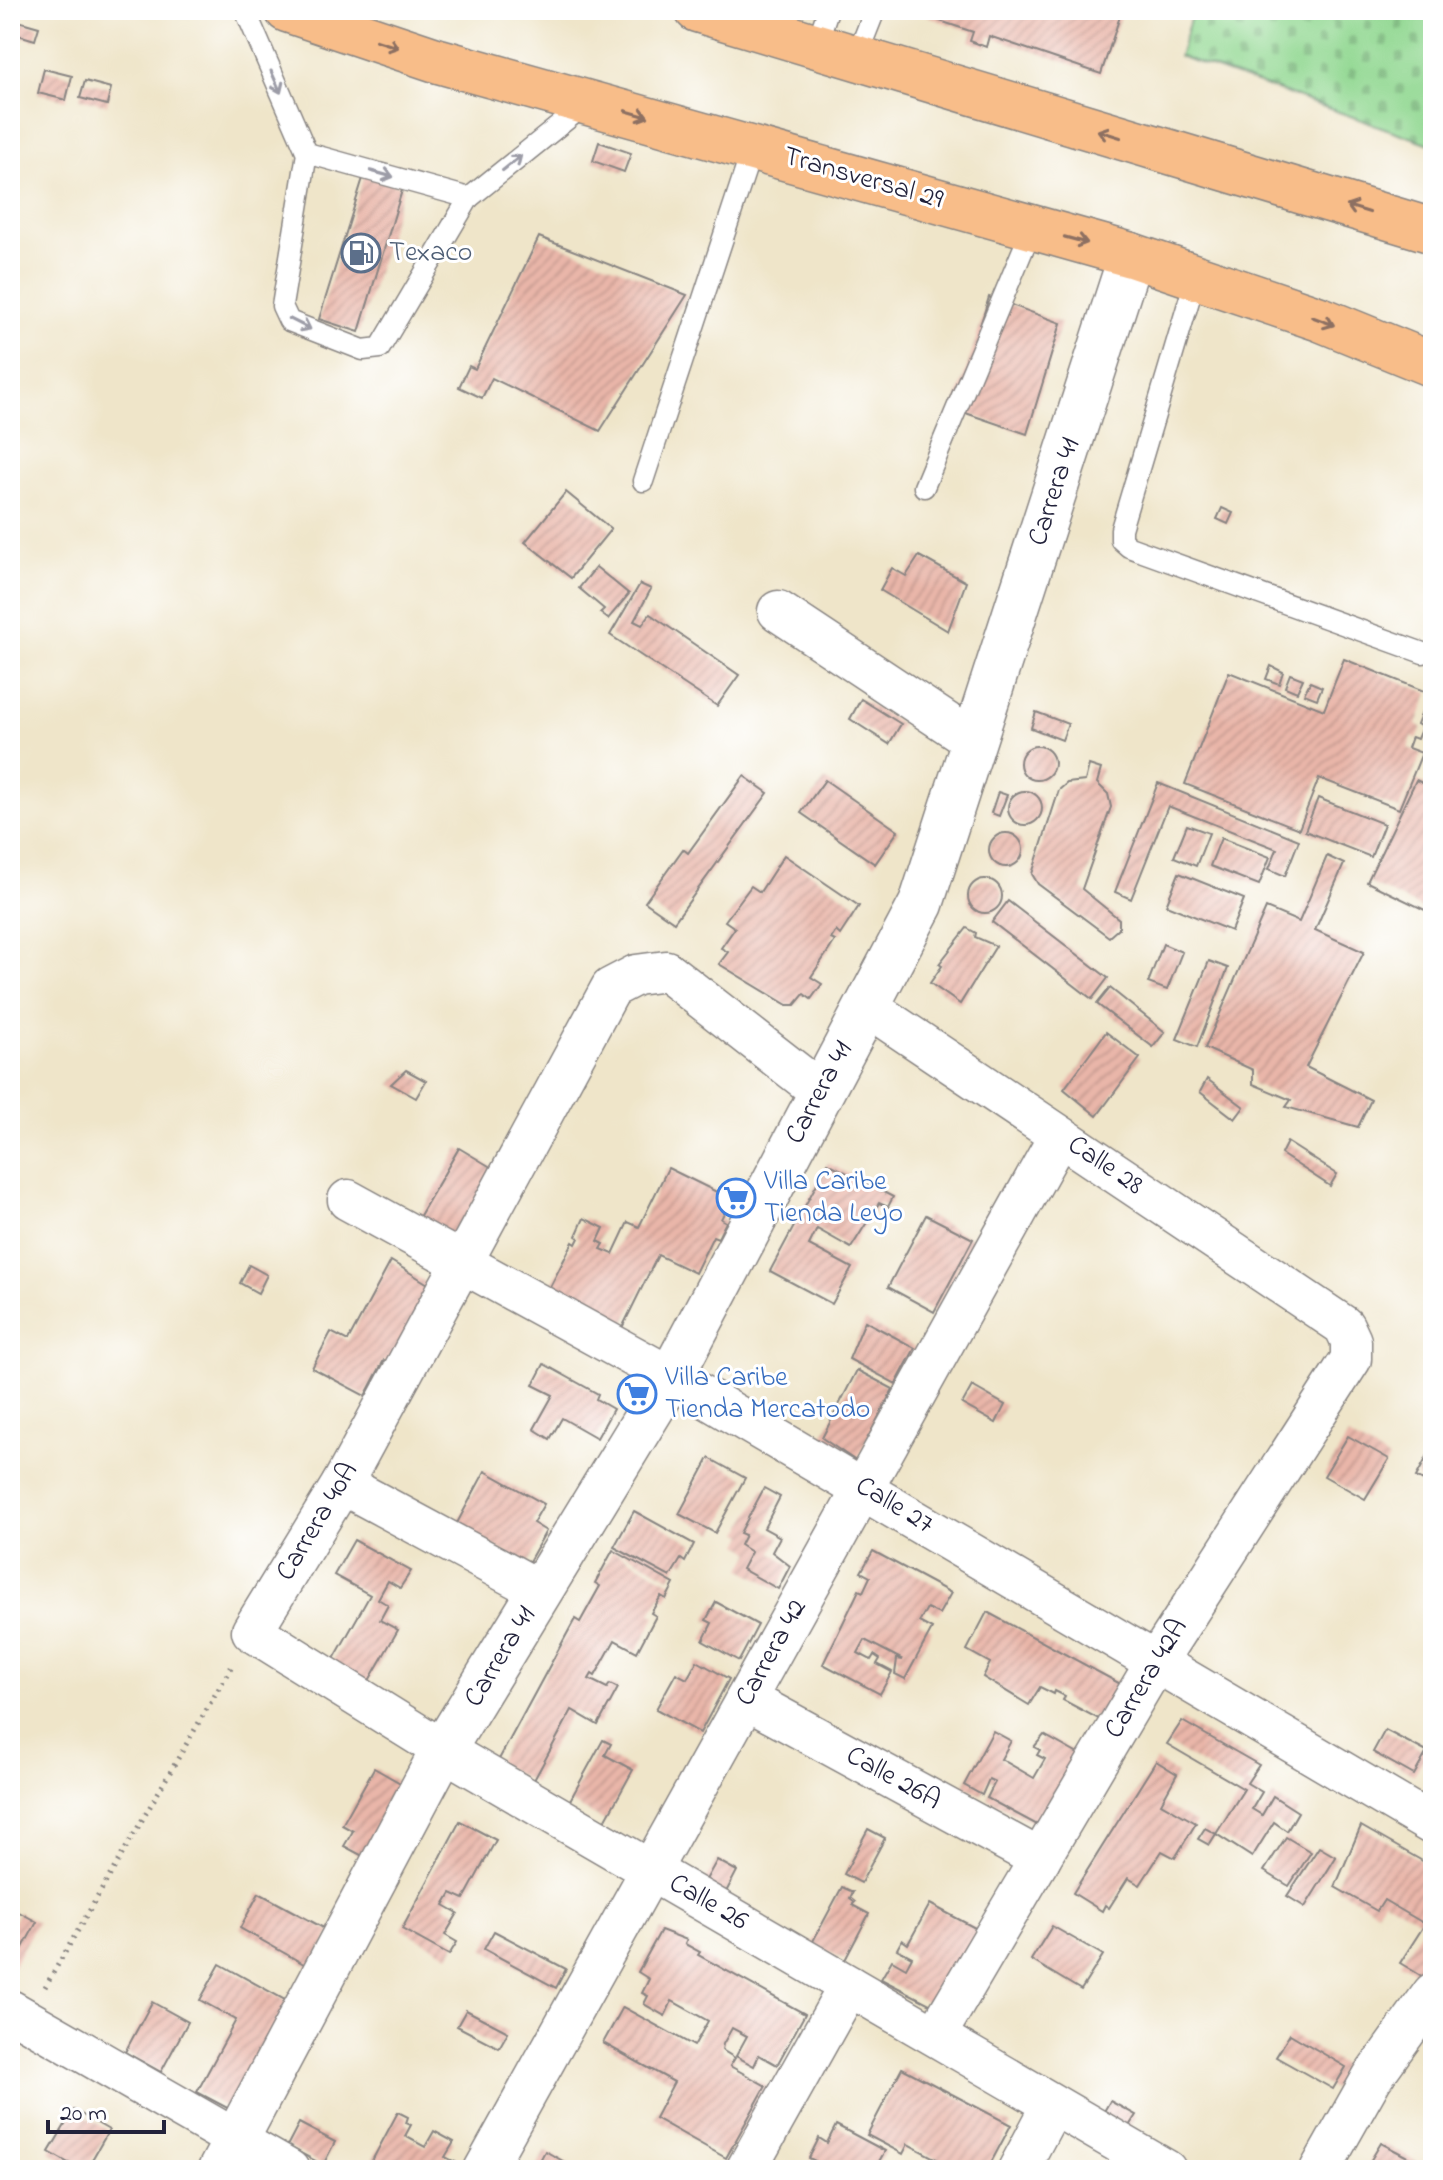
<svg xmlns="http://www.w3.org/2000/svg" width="1443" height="2180" font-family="'Indie Flower',sans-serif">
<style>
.cemetery{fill:url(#cemetery-stones);stroke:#5a7d66;stroke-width:2}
.building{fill:url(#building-hatch)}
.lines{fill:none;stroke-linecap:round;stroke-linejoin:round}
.service-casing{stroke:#888482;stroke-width:23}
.minor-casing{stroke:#888482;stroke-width:43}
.tertiary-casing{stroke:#888482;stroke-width:47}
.trunk-casing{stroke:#888482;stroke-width:47}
.path{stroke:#888482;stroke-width:5;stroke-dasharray:2 6;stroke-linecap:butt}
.service{stroke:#fff;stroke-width:20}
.minor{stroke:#fff;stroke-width:40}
.tertiary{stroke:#fff;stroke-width:44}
.trunk{stroke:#f8bd89;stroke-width:44}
.oneway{stroke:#8d7062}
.oneway2{stroke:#9c9ca7}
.labels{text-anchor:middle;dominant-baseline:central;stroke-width:6;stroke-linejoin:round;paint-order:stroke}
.street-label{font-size:28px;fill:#22223b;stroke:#fff}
.service-label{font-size:28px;fill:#4e5e75;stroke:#fff;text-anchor:start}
.shop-label{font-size:28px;fill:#366cbe;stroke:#fff;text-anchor:start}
</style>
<defs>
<pattern id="cemetery-stones" width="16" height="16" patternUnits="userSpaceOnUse" patternTransform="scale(2)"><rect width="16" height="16" fill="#92d892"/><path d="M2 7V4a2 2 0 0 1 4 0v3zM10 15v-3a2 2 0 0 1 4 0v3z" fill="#7eb97f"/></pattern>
<pattern id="building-hatch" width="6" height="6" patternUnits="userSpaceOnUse" patternTransform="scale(2)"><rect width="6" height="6" fill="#e9b6a9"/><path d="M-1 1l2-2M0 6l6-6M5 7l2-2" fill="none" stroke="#c89c92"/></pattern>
</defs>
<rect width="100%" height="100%" fill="#fff"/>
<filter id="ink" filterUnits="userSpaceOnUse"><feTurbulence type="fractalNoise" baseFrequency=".0125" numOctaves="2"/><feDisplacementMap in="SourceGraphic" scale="16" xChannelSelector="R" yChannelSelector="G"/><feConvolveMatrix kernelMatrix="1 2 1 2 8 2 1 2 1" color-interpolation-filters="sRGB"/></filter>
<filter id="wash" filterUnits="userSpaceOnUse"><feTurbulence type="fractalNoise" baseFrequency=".006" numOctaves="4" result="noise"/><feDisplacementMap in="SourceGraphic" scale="32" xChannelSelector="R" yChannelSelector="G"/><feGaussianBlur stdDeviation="1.8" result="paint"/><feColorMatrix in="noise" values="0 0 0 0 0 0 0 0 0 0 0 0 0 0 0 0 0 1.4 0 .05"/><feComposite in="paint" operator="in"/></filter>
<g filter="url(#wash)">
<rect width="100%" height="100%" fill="#efe5c9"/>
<polygon class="cemetery" points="1193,10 1433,10 1433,145 1179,56"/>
<g id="blocks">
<g class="building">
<polygon points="931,10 1122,10 1101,74 989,36 986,47 970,41 973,32 928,17"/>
<polygon points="18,21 39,27 35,40 15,34"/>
<polygon points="44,69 72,76 66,100 38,93"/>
<polygon points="85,81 111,88 107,105 80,98"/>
<polygon points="599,142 631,153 624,172 593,161"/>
<polygon points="364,175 403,187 359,332 319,319"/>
<polygon points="539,237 687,295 600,431 492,378 482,398 459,387 469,366 475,369"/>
<polygon points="989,297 1061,323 1027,434 954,409"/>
<polygon points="566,492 611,529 571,578 525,542"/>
<polygon points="1222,508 1233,513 1228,524 1217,519"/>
<polygon points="919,556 966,582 948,631 880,590 892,568 906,576"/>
<polygon points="596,567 629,594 608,619 600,613 604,609 579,588"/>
<polygon points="640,584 651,589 634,621 642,625 650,614 739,675 717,706 610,635"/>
<polygon points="1344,659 1429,693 1417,724 1422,727 1417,739 1412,737 1408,748 1422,753 1399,809 1319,778 1299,829 1185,784 1229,672 1324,710"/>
<polygon points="1271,666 1283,672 1279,684 1266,679"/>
<polygon points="1290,674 1303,679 1297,692 1285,687"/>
<polygon points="1310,682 1322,687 1317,699 1304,694"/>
<polygon points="861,699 901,724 889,744 850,719"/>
<polygon points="1036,712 1068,724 1062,740 1031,728"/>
<circle cx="1037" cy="763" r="17"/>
<polygon points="1089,765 1101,769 1097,783 1108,794 1111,807 1082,889 1119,919 1119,928 1109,937 1038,884 1032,874 1059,790 1067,783 1085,781"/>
<polygon points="744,776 768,793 674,922 645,902 683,849 688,853"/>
<polygon points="825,780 898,831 875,864 801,813"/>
<polygon points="1416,780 1433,788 1433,914 1367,882"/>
<polygon points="1158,783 1299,840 1285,876 1269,869 1277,849 1168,806 1131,899 1115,892"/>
<circle cx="1025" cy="808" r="17"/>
<polygon points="998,792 1007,795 999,816 991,813"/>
<polygon points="1318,798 1384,824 1371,857 1305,831"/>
<polygon points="1187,825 1209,833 1196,866 1174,857"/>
<circle cx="1006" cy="850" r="17"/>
<polygon points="1221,838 1270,857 1259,885 1210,866"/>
<polygon points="784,855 859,906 840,935 836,931 831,939 835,941 811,977 822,984 811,999 804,994 795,1005 787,1005 719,964 728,952 721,948 735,928 725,921 751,886 760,892"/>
<polygon points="1327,856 1344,864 1315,930 1364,952 1306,1067 1371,1100 1358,1127 1286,1107 1291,1100 1253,1084 1253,1070 1205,1048 1266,908 1299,922"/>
<polygon points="1179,873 1244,899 1231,931 1166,905"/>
<circle cx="985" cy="896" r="17"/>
<polygon points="1008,901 1108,978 1092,999 992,922"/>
<polygon points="967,928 976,933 975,937 996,946 960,1004 930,983 942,966 939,964"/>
<polygon points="1163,944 1182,952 1167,990 1148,983"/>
<polygon points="1209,961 1228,968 1197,1047 1177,1039"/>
<polygon points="1110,988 1165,1032 1153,1047 1097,1004"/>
<polygon points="1106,1032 1140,1058 1097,1116 1064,1089"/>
<polygon points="406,1070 426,1081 416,1098 391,1084"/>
<polygon points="1207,1079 1244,1107 1235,1119 1200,1092"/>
<polygon points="1287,1142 1337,1174 1330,1186 1281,1154"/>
<polygon points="459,1148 494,1169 453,1239 418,1219"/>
<polygon points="828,1163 893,1197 888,1207 879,1203 851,1248 817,1229 809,1245 852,1268 832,1304 770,1271"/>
<polygon points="668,1168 731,1199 721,1219 726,1222 718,1238 713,1236 695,1273 658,1255 622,1328 548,1291 573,1242 576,1244 579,1238 576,1236 584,1218 604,1228 598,1241 604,1244 601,1249 613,1254 628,1222 639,1227"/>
<polygon points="926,1215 973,1239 934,1312 888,1287"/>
<polygon points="391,1261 433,1287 392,1364 384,1360 365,1396 312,1368 331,1332 348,1341"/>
<polygon points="249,1265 267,1275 258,1293 240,1283"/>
<polygon points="865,1321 915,1348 896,1384 849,1359"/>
<polygon points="544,1364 598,1394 596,1399 613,1409 597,1438 562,1418 550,1439 534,1429 553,1395 533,1385"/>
<polygon points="857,1370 893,1389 856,1461 822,1438"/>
<polygon points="972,1386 1005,1405 996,1423 962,1404"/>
<polygon points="1348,1436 1389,1459 1365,1499 1324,1476"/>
<polygon points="1433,1446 1433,1486 1416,1477"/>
<polygon points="709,1458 745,1478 715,1533 679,1514"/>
<polygon points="485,1471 544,1504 533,1523 546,1531 527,1565 456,1525"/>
<polygon points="764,1488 780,1497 764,1528 780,1537 772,1552 790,1566 778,1589 742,1569 751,1552 740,1545 745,1535 740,1533"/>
<polygon points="634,1511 694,1544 685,1562 681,1559 670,1577 614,1547"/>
<polygon points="354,1540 411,1571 400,1588 388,1581 378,1599 388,1605 380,1620 398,1630 366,1686 330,1666 370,1595 334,1575"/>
<polygon points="613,1550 674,1584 666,1599 661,1596 651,1613 656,1616 637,1652 615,1640 595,1676 592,1674 589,1679 607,1688 610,1684 618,1688 598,1725 572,1710 533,1782 497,1763 575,1619 580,1622 600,1586 595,1583"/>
<polygon points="873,1551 951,1593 939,1614 927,1608 919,1622 932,1629 905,1679 895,1674 897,1659 903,1660 865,1640 858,1653 871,1660 874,1655 880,1659 877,1664 892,1672 880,1694 823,1664 859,1590 863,1592 870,1577 861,1572"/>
<polygon points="716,1602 758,1625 739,1661 703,1641 712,1623 706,1620"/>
<polygon points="987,1612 1128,1688 1108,1724 1063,1700 1065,1696 1055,1691 1054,1694 1040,1687 1029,1705 983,1677 990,1663 967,1650"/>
<polygon points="697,1661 729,1679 700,1733 656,1709 676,1673 687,1679"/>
<polygon points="1182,1721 1259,1765 1247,1783 1262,1792 1252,1809 1262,1815 1273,1796 1298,1812 1287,1831 1274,1822 1252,1857 1216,1834 1209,1845 1198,1839 1205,1828 1216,1834 1244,1789 1167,1744"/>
<polygon points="1385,1730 1427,1752 1414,1775 1373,1752"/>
<polygon points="993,1731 1011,1741 1001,1759 1034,1778 1045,1759 1037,1755 1040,1750 1034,1747 1044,1735 1092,1762 1054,1834 987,1798 995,1782 989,1779 982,1795 964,1785"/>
<polygon points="603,1740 611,1744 605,1755 633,1770 605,1821 569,1802"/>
<polygon points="1156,1761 1177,1774 1161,1803 1196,1823 1175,1858 1162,1851 1140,1885 1128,1878 1109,1908 1105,1905 1102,1911 1073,1893"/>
<polygon points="374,1768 409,1788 370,1860 344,1846 353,1831 342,1825"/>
<polygon points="460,1821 496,1840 464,1899 451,1893 444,1905 458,1913 445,1935 457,1942 449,1955 402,1929"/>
<polygon points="1361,1826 1433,1867 1433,1965 1425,1978 1400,1963 1425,1924 1384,1900 1377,1911 1335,1887"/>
<polygon points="868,1829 885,1838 861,1883 844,1874"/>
<polygon points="1286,1837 1311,1852 1289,1886 1264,1871"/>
<polygon points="1319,1847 1336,1857 1305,1907 1287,1896"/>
<polygon points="717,1860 737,1871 724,1896 703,1885"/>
<polygon points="842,1887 853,1892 850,1898 855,1902 852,1905 869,1914 845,1960 812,1943"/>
<polygon points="259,1893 331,1932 311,1968 240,1928"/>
<polygon points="930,1904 992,1937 951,2015 881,1979 892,1960 906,1968 912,1957 897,1949 902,1940 908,1944"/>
<polygon points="19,1912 37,1922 10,1971 10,1928"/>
<polygon points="1052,1926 1103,1955 1081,1990 1031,1960"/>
<polygon points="661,1930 687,1940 685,1944 700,1952 698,1955 805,2014 777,2065 759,2055 754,2066 736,2056 747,2036 732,2028 723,2044 722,2050 735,2058 730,2066 766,2086 726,2158 655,2118 674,2082 603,2043 623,2007 694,2046 708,2021 672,2001 665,2016 644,2004 648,1996 642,1993 649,1979 638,1972"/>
<polygon points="494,1931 566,1969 556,1988 484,1949"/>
<polygon points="220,1964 292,2004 233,2111 197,2092 236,2020 200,2000"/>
<polygon points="152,2002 188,2022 161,2072 125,2052"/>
<polygon points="466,2010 508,2032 499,2048 457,2026"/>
<polygon points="1290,2034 1346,2067 1333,2089 1276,2057"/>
<polygon points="902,2068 1011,2125 987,2170 941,2170 944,2163 908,2144 903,2154 867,2135"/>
<polygon points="1110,2101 1136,2115 1124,2134 1099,2120"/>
<polygon points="74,2110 109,2130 86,2170 67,2170 70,2164 49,2152"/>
<polygon points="398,2112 408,2117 406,2123 411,2125 405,2136 425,2147 434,2131 454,2142 445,2157 465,2167 463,2170 367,2170"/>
<polygon points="299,2123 335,2142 323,2165 287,2146"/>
<polygon points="836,2125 885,2151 874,2170 833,2170 809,2158 819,2138 827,2143"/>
<polygon points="1381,2143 1432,2170 1383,2170 1369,2163"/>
<polygon points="545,2151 579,2170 535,2170"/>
</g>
</g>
</g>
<g filter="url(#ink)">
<use href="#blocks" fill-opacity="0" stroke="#888482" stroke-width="2"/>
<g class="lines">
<g class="service-casing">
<g id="service">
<polyline points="245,10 307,153 282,306 289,321 363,350 380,348 469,198 586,104"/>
<polyline points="816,46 828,10"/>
<polyline points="856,58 875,10"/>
<polyline points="307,153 469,198"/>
<polyline points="1196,277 1121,529 1121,540 1129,547 1423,653"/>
<polyline points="643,481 753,147"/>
<polyline points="924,487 1032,228"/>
</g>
</g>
<g class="minor-casing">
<g id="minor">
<polyline points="778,611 974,741"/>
<polyline points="866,1006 1344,1326 1351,1341 1351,1359 1156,1662 936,2035"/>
<polyline points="820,1091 666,971 636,975 611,988 342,1484 252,1631 443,1750 1166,2170"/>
<polyline points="348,1200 671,1377 1433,1825"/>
<polyline points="342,1484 541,1591"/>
<polyline points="746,1699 1040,1859"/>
<polyline points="10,2010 289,2170"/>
<polyline points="484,2170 1059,1136"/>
<polyline points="746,2170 849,1986"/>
<polyline points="1018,2170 1052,2106"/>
<polyline points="1320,2170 1372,2078 1433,1993"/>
</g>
</g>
<g class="tertiary-casing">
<polyline id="tertiary" points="220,2170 443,1750 671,1377 921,904 1131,255"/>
</g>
<g class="trunk-casing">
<g id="trunk">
<polyline points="287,10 439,61 1131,255 1320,319 1433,365"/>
<polyline points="697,10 1433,231"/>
</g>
</g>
<polyline class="path" points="45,1987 233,1664"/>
<use href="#service" class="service"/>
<use href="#minor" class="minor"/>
<use href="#tertiary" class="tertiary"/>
<use href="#trunk" class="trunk"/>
</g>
<defs><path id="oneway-shaft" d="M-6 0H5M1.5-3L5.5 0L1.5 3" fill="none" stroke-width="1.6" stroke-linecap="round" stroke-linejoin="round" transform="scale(2)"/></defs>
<g class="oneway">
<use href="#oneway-shaft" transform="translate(387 44) rotate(18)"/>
<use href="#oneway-shaft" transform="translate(637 114) rotate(16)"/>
<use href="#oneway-shaft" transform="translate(1109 134) rotate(-163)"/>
<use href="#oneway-shaft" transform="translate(1358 209) rotate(-163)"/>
<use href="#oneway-shaft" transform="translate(1076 240) rotate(15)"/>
<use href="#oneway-shaft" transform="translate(1323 321) rotate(21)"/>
</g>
<g class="oneway2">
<use href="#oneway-shaft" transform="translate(276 82) rotate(66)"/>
<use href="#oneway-shaft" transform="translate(512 163) rotate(-39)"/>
<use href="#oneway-shaft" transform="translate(382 174) rotate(15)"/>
<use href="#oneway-shaft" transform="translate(300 324) rotate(27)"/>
</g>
</g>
<defs>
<g id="fuel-ring" transform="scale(2)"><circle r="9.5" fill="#fff" stroke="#5c6f8a" stroke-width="1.5"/><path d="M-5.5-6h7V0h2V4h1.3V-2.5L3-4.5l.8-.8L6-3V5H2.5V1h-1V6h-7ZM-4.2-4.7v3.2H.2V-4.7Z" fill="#5c6f8a"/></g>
<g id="supermarket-ring" transform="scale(2)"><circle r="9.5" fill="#fff" stroke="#3f7fe0" stroke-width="1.5"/><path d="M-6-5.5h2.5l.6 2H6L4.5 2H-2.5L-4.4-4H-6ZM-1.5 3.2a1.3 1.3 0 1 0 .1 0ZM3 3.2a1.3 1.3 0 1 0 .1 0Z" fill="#3f7fe0"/></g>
</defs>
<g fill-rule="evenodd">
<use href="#fuel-ring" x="361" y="253"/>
<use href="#supermarket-ring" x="736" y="1198"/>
<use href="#supermarket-ring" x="637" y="1394"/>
</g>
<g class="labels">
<g class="street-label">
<text transform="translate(863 179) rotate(16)">Transversal 29</text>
<text transform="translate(1055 492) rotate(-72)">Carrera 41</text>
<text transform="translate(820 1093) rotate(-62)">Carrera 41</text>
<text transform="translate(1105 1166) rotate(34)">Calle 28</text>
<text transform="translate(894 1506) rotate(31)">Calle 27</text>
<text transform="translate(318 1522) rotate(-59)">Carrera 40A</text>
<text transform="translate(772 1653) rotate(-61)">Carrera 42</text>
<text transform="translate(501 1657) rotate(-59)">Carrera 41</text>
<text transform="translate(1147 1679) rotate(-59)">Carrera 42A</text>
<text transform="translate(893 1779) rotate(29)">Calle 26A</text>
<text transform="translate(708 1903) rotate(30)">Calle 26</text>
</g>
<g class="service-label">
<text x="389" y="253">Texaco</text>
</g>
<g class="shop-label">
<text x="764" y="1182">Villa Caribe<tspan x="764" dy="32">Tienda Leyo</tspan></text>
<text x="665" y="1378">Villa Caribe<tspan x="665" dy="32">Tienda Mercatodo</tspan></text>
</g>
</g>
<rect width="1443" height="2180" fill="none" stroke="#fff" stroke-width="40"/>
<path d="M48 2120v12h116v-12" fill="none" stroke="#22223b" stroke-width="4"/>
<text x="60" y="2120" font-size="24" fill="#22223b" stroke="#ffffff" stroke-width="6" paint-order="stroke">20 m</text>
</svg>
